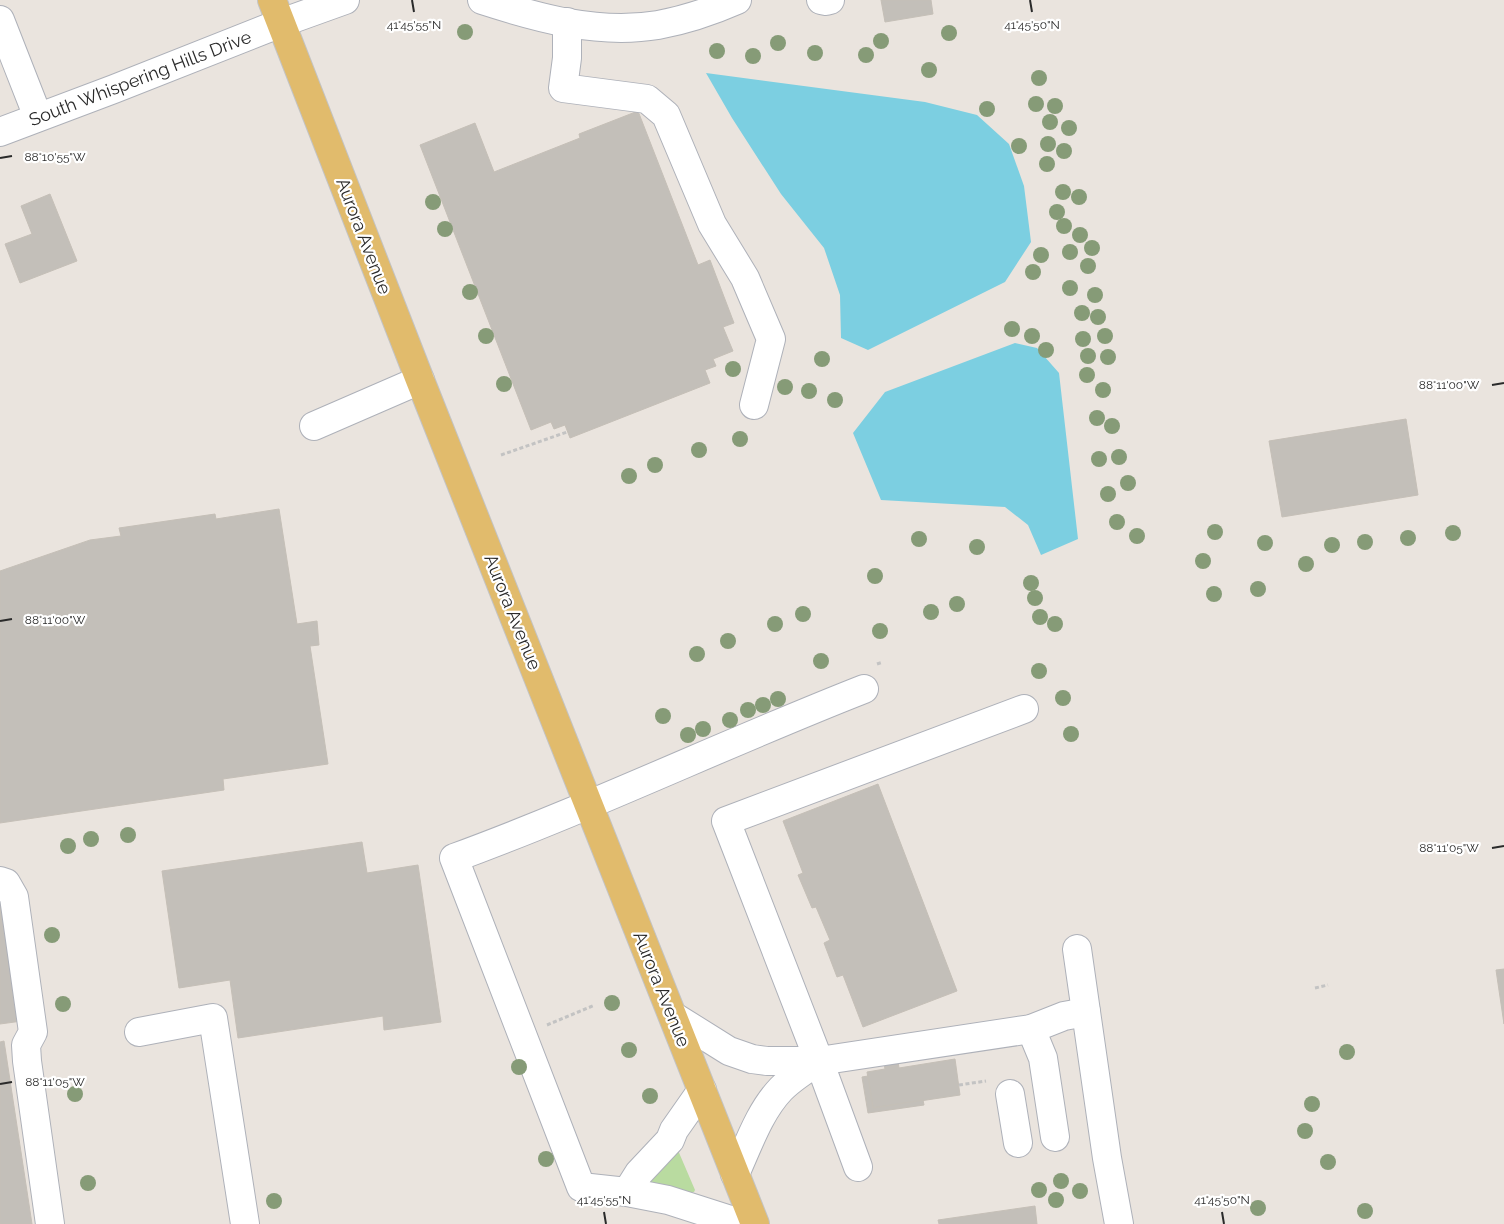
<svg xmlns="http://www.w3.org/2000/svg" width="1504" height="1224" font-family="Raleway,sans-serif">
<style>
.green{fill:#b9dba0}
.water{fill:#7ccfe1}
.building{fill:#c3bfb9;stroke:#c5bfb7}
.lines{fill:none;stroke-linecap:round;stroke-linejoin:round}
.minor-casing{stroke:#aeb1b9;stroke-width:30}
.major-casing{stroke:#c3c3c3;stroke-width:30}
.path{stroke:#c3c3c3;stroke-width:3;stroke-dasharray:4 2.5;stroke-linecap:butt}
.minor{stroke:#fff;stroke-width:28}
.major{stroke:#e1bb6c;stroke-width:28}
.tree{fill:#869b77}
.ticks{fill:none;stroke:#2a2a2a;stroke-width:2}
.labels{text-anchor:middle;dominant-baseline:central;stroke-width:4.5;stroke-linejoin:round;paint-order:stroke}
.street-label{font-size:18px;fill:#2a2a2a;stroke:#fff}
.ticks-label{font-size:12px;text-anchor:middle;fill:#2a2a2a;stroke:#fff;stroke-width:4.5;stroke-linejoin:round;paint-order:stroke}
</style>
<rect width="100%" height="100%" fill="#eae4de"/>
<polygon class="green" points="677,1148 695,1190 694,1192 690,1192 678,1189 651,1187 647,1176"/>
<g class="water">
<polygon points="706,73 925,102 977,115 1009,144 1024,186 1031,242 1005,282 868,350 841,338 840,295 824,248 781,194 732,118"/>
<polygon points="1015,343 1037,348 1059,373 1078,539 1041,555 1028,525 1005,507 881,500 853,433 885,392"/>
</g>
<g class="building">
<polygon points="881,0 931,0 933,14 885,22"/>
<polygon points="638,111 698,265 710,260 734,323 723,327 733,351 713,359 716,366 705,370 710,383 570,438 565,425 554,429 551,422 531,430 420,145 475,123 494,172 580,138 579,134"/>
<polygon points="50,194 77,261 20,283 5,244 32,234 21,206"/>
<polygon points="1406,419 1418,495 1282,517 1269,441"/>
<polygon points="279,509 297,624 317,621 319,645 310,646 328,764 223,779 224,790 0,823 0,571 90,540 121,536 119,528 215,514 216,519"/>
<polygon points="878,784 957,991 863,1027 843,975 837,977 824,943 830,940 816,907 812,908 798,875 803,873 783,821"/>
<polygon points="362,842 367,873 418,865 441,1022 384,1030 383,1016 238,1038 230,980 179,988 162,871"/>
<polygon points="0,894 22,1021 0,1024"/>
<polygon points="1504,969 1504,1024 1496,970"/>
<polygon points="4,1041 32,1224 0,1224 0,1042"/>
<polygon points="955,1059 960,1095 873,1108 867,1072 885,1069 884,1064 898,1062 899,1068"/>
<polygon points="868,1076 873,1108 923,1100 924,1105 868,1113 862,1077"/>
<polygon points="1035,1206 1037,1224 939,1224 938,1220"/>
</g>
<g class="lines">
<g class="minor-casing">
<g id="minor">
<path d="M482 0C538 18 598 35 658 25 685 20 712 11 737 0"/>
<polyline points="821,0 826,1 830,0"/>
<polyline points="0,20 38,117"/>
<polyline points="567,22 567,58 563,88 647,99 666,115 712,224 745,278 771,339 754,405"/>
<polyline points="0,132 114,89 281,23 345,0"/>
<polyline points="314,426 420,380"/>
<polyline points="0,881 6,883 14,897 33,1032 26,1045 27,1061 50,1224"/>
<polyline points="1077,949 1107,1158 1119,1224"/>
<polyline points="673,1016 729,1051 752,1059 767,1061 819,1061 1031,1029 1064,1016 1086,1012"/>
<polyline points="1031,1029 1043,1058 1055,1137"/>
<polyline points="139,1032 213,1018 245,1224"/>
<polyline points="1010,1094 1018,1143"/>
<polyline points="858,1167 819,1061 726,821 1024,709"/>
<path d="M735 1174C748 1146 759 1112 781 1089 792 1078 806 1069 819 1061"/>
<polyline points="627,1192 639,1173 670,1140 674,1130 702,1090"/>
<path d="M743 1224 668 1200 627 1192 581 1187 454 858C593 807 726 743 864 689"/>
</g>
</g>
<g class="major-casing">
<polyline id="major" points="272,0 420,380 755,1224"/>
</g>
<g class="path">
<polyline points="501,455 567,432"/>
<polyline points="877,664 883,662"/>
<polyline points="1315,988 1328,985"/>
<polyline points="547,1025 595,1005"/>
<polyline points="959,1085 986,1081"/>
</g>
<use href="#minor" class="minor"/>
<use href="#major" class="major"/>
</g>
<g class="tree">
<circle cx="465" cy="32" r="8"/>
<circle cx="949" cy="33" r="8"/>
<circle cx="881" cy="41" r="8"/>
<circle cx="778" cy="43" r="8"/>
<circle cx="717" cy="51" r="8"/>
<circle cx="815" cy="53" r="8"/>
<circle cx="866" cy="55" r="8"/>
<circle cx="753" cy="56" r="8"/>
<circle cx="929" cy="70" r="8"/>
<circle cx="1039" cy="78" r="8"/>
<circle cx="1036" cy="104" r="8"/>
<circle cx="1055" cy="106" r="8"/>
<circle cx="987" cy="109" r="8"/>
<circle cx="1050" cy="122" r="8"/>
<circle cx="1069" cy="128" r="8"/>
<circle cx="1048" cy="144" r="8"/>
<circle cx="1019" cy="146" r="8"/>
<circle cx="1064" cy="151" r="8"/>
<circle cx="1047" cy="164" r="8"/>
<circle cx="1063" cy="192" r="8"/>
<circle cx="1079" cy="197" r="8"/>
<circle cx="433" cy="202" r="8"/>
<circle cx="1057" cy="212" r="8"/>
<circle cx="1064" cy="226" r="8"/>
<circle cx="445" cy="229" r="8"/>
<circle cx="1080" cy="235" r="8"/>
<circle cx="1092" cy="248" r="8"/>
<circle cx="1070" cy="252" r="8"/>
<circle cx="1041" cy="255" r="8"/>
<circle cx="1088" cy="266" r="8"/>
<circle cx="1033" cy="272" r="8"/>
<circle cx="1070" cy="288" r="8"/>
<circle cx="470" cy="292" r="8"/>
<circle cx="1095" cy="295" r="8"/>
<circle cx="1082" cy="313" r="8"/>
<circle cx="1098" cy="317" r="8"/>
<circle cx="1012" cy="329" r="8"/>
<circle cx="486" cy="336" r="8"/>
<circle cx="1032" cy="336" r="8"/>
<circle cx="1105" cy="336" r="8"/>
<circle cx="1083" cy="339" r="8"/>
<circle cx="1046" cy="350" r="8"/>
<circle cx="1088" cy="356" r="8"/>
<circle cx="1108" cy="357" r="8"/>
<circle cx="822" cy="359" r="8"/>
<circle cx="733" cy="369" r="8"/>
<circle cx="1087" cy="375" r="8"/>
<circle cx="504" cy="384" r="8"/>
<circle cx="785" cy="387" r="8"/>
<circle cx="1103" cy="390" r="8"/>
<circle cx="809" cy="391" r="8"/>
<circle cx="835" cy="400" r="8"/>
<circle cx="1097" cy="418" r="8"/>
<circle cx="1112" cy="426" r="8"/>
<circle cx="740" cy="439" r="8"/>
<circle cx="699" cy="450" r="8"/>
<circle cx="1119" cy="457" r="8"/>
<circle cx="1099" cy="459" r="8"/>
<circle cx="655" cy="465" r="8"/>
<circle cx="629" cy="476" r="8"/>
<circle cx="1128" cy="483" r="8"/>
<circle cx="1108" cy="494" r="8"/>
<circle cx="1117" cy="522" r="8"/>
<circle cx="1215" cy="532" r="8"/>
<circle cx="1453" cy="533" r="8"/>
<circle cx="1137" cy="536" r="8"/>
<circle cx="1408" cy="538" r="8"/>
<circle cx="919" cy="539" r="8"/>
<circle cx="1365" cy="542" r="8"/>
<circle cx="1265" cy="543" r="8"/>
<circle cx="1332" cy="545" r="8"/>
<circle cx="977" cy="547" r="8"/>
<circle cx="1203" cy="561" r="8"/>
<circle cx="1306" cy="564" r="8"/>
<circle cx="875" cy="576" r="8"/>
<circle cx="1031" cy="583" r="8"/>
<circle cx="1258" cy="589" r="8"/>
<circle cx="1214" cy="594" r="8"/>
<circle cx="1035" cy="598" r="8"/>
<circle cx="957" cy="604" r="8"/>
<circle cx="931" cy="612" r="8"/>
<circle cx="803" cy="614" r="8"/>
<circle cx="1040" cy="617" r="8"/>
<circle cx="775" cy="624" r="8"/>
<circle cx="1055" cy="624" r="8"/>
<circle cx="880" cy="631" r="8"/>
<circle cx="728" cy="641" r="8"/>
<circle cx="697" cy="654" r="8"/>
<circle cx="821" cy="661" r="8"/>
<circle cx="1039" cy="671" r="8"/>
<circle cx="1063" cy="698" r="8"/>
<circle cx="778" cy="699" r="8"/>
<circle cx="763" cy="705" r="8"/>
<circle cx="748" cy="710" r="8"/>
<circle cx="663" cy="716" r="8"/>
<circle cx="730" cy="720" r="8"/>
<circle cx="703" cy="729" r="8"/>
<circle cx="1071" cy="734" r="8"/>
<circle cx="688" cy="735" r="8"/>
<circle cx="128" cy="835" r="8"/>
<circle cx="91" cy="839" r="8"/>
<circle cx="68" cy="846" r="8"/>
<circle cx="52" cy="935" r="8"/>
<circle cx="612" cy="1003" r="8"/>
<circle cx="63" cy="1004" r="8"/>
<circle cx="629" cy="1050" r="8"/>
<circle cx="1347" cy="1052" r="8"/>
<circle cx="519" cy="1067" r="8"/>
<circle cx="75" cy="1094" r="8"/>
<circle cx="650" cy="1096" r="8"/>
<circle cx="1312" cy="1104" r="8"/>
<circle cx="1305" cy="1131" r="8"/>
<circle cx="546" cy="1159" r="8"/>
<circle cx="1328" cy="1162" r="8"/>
<circle cx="1061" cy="1181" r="8"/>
<circle cx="88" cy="1183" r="8"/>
<circle cx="1039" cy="1190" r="8"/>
<circle cx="1080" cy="1191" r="8"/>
<circle cx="1056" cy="1200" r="8"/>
<circle cx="274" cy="1201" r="8"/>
<circle cx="1258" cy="1208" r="8"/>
<circle cx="1365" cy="1211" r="8"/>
</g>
<path class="ticks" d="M412 0 414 12M1030 0 1032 12M0 158 12 156M1492 385 1504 383M0 621 12 619M1492 848 1504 846M0 1084 12 1082M604 1212 606 1224M1222 1212 1224 1224"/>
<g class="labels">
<g class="street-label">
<text transform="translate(140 78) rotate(-21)">South Whispering Hills Drive</text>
<text transform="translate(364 236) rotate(69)">Aurora Avenue</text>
<text transform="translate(513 612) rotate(68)">Aurora Avenue</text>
<text transform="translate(662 989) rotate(68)">Aurora Avenue</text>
</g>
</g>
<g class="ticks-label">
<text x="414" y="29">41°45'55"N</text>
<text x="1032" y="29">41°45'50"N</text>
<text x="55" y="161">88°10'55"W</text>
<text x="1449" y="389">88°11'00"W</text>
<text x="55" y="624">88°11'00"W</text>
<text x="1449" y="852">88°11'05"W</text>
<text x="55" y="1086">88°11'05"W</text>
<text x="604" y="1204">41°45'55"N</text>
<text x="1222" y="1204">41°45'50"N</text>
</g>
</svg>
